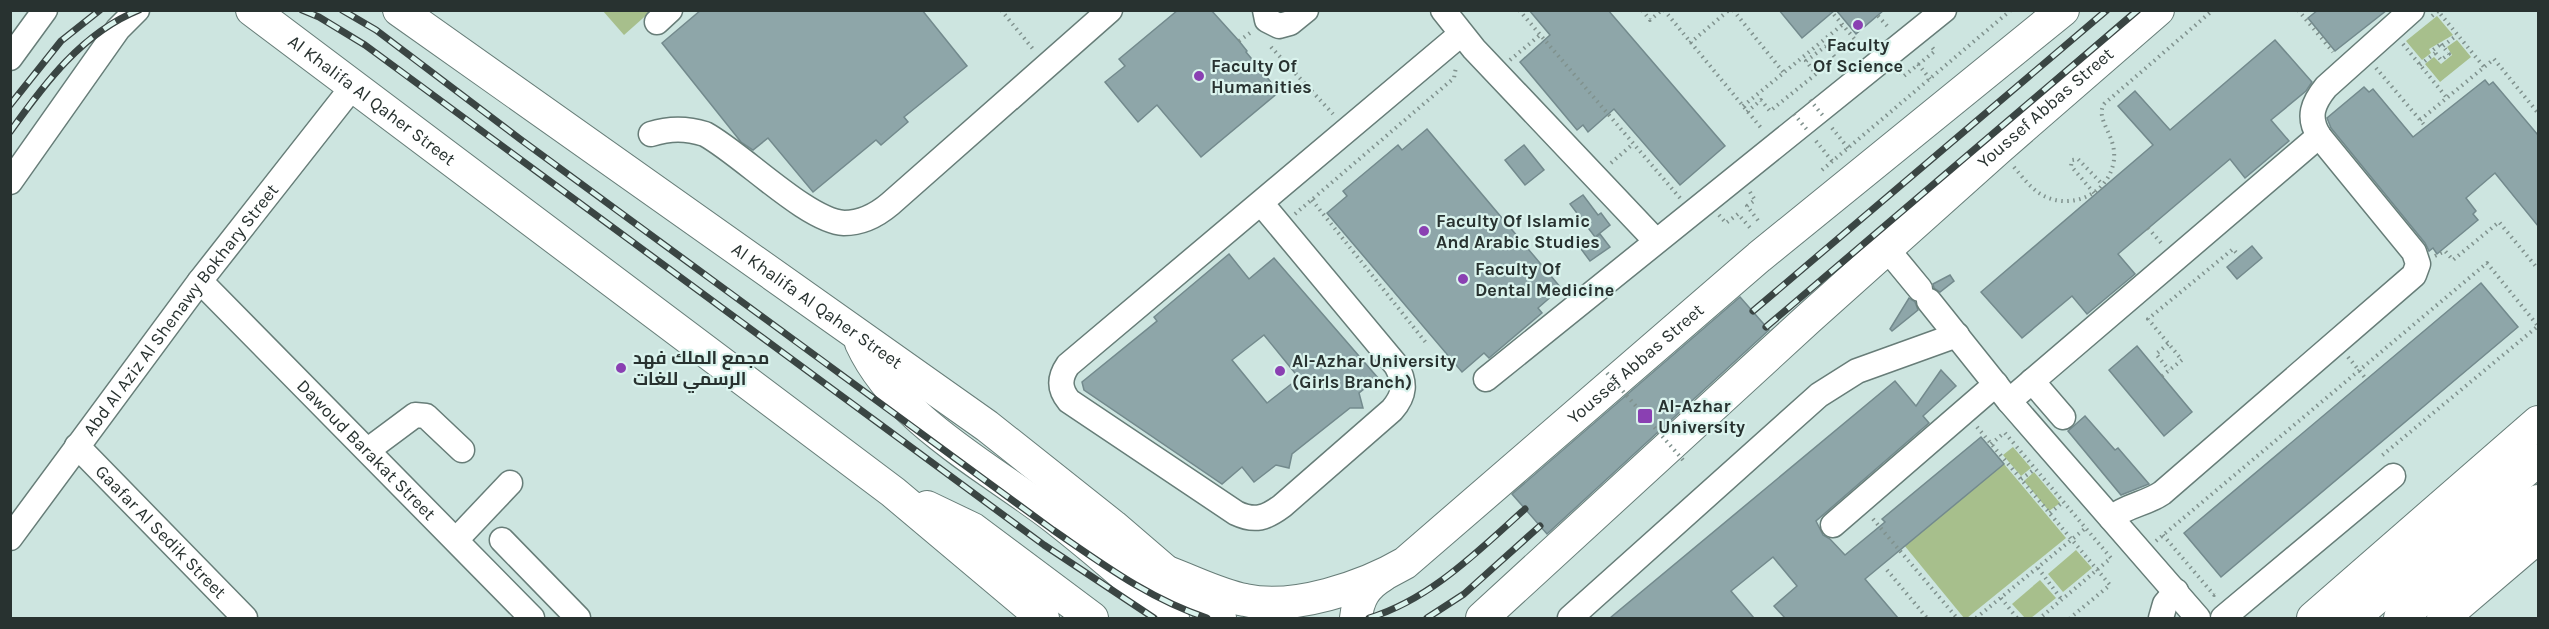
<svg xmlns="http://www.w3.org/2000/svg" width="2549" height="629" font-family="Karla,Cairo,sans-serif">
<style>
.green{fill:#a7bf8c}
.building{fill:#8ea6a9;stroke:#738a8d;stroke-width:1.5;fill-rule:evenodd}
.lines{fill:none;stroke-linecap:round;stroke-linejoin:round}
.minor-casing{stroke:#677d78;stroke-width:27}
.major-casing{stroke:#677d78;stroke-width:34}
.path{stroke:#80928e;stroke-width:4;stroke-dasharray:1.5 4.5;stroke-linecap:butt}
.minor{stroke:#fff;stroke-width:24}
.major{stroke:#fff;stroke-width:32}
.rail-casing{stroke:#3a4543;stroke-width:7}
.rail{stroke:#daf3ed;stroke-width:4.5;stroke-dasharray:14;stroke-linecap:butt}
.path-bridge{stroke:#80928e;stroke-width:4;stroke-dasharray:1.5 4.5;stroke-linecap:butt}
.poi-dot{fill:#8a40b2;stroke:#daf3ed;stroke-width:2}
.labels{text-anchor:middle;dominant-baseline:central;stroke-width:4.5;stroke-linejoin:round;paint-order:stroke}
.poi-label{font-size:18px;font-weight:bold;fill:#283230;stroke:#daf3ed;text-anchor:start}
.street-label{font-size:18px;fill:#283230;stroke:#daf3ed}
</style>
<rect width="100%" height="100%" fill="#cde5e0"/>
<g class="green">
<polygon points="603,11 651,11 624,35"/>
<polygon points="2437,16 2453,35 2429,49 2431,53 2422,60 2406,41"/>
<polygon points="2457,40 2471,57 2440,82 2425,64 2434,57 2441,64 2452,55 2447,47"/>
<polygon points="2013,447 2031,468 2021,476 2003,455"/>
<polygon points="2004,464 2066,538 1967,618 1964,618 1904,545"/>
<polygon points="2034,472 2060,503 2049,511 2024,481"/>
<polygon points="2076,550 2092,568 2063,592 2048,574"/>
<polygon points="2040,580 2056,598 2031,618 2025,618 2012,604"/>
</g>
<g class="building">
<polygon points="701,10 922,10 967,66 904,117 908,122 881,145 876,140 813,192 768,138 753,150 741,142 662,43"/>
<polygon points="1178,10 1211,10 1239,41 1247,51 1246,52 1279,92 1201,157 1157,105 1138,122 1105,82 1125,66 1119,59"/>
<polygon points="1529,10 1608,10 1725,146 1680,185 1614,109 1588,132 1583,125 1577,130 1520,62 1550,35"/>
<polygon points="1779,10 1835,10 1802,38"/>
<polygon points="1836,10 1884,10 1856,34"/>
<polygon points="2318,10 2387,10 2335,51 2308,18"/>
<polygon points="2275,40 2312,82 2306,91 2271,120 2289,141 2245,178 2230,159 2118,254 2135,274 2087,314 2072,296 2022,338 1981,292 2153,145 2118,106 2135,91 2170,130"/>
<polygon points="2485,80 2489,85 2493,82 2538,135 2538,226 2495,173 2466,198 2476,211 2473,214 2478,220 2437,254 2433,248 2429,251 2425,243 2331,128 2327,118 2364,87 2369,92 2373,89 2413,137"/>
<polygon points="1427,129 1561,288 1538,308 1542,313 1489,358 1484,353 1462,372 1327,213 1347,196 1343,191 1398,145 1402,150"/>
<polygon points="1524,145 1544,170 1525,185 1505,160"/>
<polygon points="1583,195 1598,215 1601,213 1610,225 1595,237 1570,204"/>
<polygon points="1600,234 1610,247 1590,261 1581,249"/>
<polygon points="2252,246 2262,258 2237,279 2227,267"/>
<path d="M1229 254 1249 279 1274 258 1378 378 1359 393 1363 408H1350L1292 454 1289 468 1276 465 1254 482 1242 467 1222 484 1084 390 1082 382 1157 321 1154 317ZM1264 335 1299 378 1267 403 1232 360Z"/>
<polygon points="1950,275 1954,281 1940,292 1934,288 1933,284"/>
<polygon points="2481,283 2518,327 2221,577 2184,533"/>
<polygon points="1740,297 1769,330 1547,534 1512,494"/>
<polygon points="1909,298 1915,302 1918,310 1892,331 1890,329"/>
<polygon points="2137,346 2192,412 2164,436 2109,370"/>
<polygon points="1941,370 1956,386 1923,416 1929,423 1816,521 1823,535 1830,539 1845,555 1885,522 1882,519 1981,437 2004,464 1865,579 1898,618 1785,618 1774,606 1797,586 1773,557 1731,591 1754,618 1610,618 1895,381 1916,406"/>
<polygon points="2085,416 2115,450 2118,448 2149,484 2121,495 2068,431"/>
</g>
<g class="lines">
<g class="minor-casing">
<g id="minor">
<polyline points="1265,10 1267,20 1279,26 1290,23 1306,10"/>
<polyline points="1443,10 1474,49 1656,241"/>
<polyline points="657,22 670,10"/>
<polyline points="10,58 45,10"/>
<path d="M651 134C670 128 686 128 705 134 742 154 807 221 844 223 862 223 877 215 890 204L1110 10"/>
<polyline points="10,182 118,29 137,10"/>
<path d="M1261 203 1396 365C1406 383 1405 395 1392 410L1282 506C1266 518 1255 522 1236 513L1069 401C1059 389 1059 378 1068 365L1461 34"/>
<polyline points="1887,249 1920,289"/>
<path id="s1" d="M200 281 532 618"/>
<polyline points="1929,301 2009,401 2198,618"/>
<polyline points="1486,379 1944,10"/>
<polyline points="2032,381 2063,417"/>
<polyline points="2009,401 2319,136"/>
<path id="s2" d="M77 446 245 618"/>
<polyline points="368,450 415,415 426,416 462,450"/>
<path d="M2111 518C2127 505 2146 504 2162 493L2414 275 2418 264 2414 252 2319 136C2307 117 2313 103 2326 87L2412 10"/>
<polyline points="1833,525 1996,384"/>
<path id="s3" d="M10 538 200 281 354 85"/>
<polyline points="456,540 510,483"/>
<polyline points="502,540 578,618"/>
<polyline points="1570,618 1819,395 1857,371 1957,335"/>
<polyline points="2161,618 2165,604 2176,591"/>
<polyline points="2223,618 2393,476"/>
</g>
</g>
<g class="major-casing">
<g id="major">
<path id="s4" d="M252 10 893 492 1043 618"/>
<path id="s5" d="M399 10 987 426 1113 526 1220 618"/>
<path d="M861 343C897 421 989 467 1055 518 1096 550 1135 584 1173 618"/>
<polyline points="927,507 973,529 1092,618"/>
<path id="s6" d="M1167 572C1192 581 1219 595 1245 600 1293 611 1364 587 1405 563L1759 257 2063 10"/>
<path d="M1356 618C1358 599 1365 586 1382 576"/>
<path id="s7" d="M1482 618 1808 319 1999 148 2158 10"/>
<polyline points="2313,618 2538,422"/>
<polyline points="2353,618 2538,460"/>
<polyline points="2400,618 2538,501"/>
<polyline points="2443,618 2538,537"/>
</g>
</g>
<g class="path">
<polyline points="1001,10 1033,49"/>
<polyline points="1519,10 1680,198"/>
<polyline points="1642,10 1650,20 1662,10"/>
<polyline points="1664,10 1762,129"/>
<polyline points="1733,10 1784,73"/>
<polyline points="1830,10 1863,49"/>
<polyline points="2298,10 2333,52"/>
<polyline points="1878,16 1889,28"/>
<polyline points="2432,16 2438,11 2484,67"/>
<polyline points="1239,41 1250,33"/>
<polyline points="1690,43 1729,10"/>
<polyline points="2403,44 2447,98"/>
<polygon points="2441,44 2449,54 2441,60 2433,50"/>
<polyline points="1826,46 1842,66"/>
<polyline points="2443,46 2457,35"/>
<polyline points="1271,47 1333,114"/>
<polyline points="1510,60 1540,35"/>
<polyline points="1918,64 1930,79"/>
<polyline points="2420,65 2435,53"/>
<polyline points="2376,68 2426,127"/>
<polyline points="1900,72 1904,76 1935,51 1931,46"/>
<polyline points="1743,106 1842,25"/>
<polyline points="1747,112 1761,100 1770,111 1816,74 1806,61 1826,46"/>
<polyline points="2420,120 2494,59 2538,113"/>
<polyline points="1832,128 1848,148"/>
<polyline points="1816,141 1832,161"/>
<polyline points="1611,163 1633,144"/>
<path d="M2014 167C2023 178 2032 190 2044 196 2072 210 2106 194 2113 165 2120 137 2094 121 2104 104L2213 10"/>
<polyline points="1822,170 2011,10"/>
<polyline points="1750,192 1755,200 1747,206 1760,223"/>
<polyline points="2094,193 2071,166 2072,160 2078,159 2103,185"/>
<polyline points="1312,200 1427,344"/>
<polyline points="1295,214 1454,78 1456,67"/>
<polyline points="1719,215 1726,223 1738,214 1752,230"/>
<polyline points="2148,228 2163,245"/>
<polyline points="2435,256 2445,251 2453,260 2499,222 2538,269"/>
<polyline points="2168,344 2156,354 2169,370"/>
<polyline points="2348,357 2367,380"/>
<polyline points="2162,376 2182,360 2148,319 2233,249 2239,256"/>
<polyline points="1977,427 2110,585 2070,618"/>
<polyline points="2005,433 2111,558 2040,618"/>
<polyline points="1991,444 2004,433"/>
<polyline points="2021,479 2035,469"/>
<polyline points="2050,513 2063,502"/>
<polyline points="1873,519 1957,618"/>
<polyline points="2163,535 2214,595 2216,593"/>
<polyline points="2156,541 2487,263 2538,326 2379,458"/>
<polyline points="2038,568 2062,600"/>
<polyline points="1887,570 1927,618"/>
<polyline points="2001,598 2017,618"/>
<polyline points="1976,618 2087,527"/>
</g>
<use href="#minor" class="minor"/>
<use href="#major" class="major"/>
<g class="rail-casing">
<g id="rail">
<polyline points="302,10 319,17 365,45 1044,545 1154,618"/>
<path d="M342 10 376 30 520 139 1053 530C1104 565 1148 598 1207 618"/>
<polyline points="10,105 61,41 100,10"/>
<path d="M10 132C45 83 82 33 139 10"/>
<polyline points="1753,311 2107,10"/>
<polyline points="1766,327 2138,10"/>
<path d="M1369 618C1431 599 1478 551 1525 509"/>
<polyline points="1427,618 1464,594 1540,526"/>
</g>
</g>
<use href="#rail" class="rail"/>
<g class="path-bridge">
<polyline points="1810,100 1824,117"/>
<polyline points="1794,114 1808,131"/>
<polyline points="1607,373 1683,460"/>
</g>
</g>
<g class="poi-dot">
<circle cx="1858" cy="25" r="6"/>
<circle cx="1199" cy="76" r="6"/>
<circle cx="1424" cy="231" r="6"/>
<circle cx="1463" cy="279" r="6"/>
<circle cx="621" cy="368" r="6"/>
<circle cx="1280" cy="371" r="6"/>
<rect x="1637" y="408" width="16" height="16" rx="3"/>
</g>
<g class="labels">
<g class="poi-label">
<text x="1858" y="45" text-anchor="middle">Faculty<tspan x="1858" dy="21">Of Science</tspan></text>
<text x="1211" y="66">Faculty Of<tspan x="1211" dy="21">Humanities</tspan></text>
<text x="1436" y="221">Faculty Of Islamic<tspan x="1436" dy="21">And Arabic Studies</tspan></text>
<text x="1475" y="269">Faculty Of<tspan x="1475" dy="21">Dental Medicine</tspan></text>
<text x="633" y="358">مجمع الملك فهد<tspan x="633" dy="21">الرسمي للغات</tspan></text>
<text x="1292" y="361">Al-Azhar University<tspan x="1292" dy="21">(Girls Branch)</tspan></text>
<text x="1658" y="406">Al-Azhar<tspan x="1658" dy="21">University</tspan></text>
</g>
<g class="street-label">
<text stroke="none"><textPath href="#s4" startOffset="150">Al Khalifa Al Qaher Street</textPath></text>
<text stroke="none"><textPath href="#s7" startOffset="760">Youssef Abbas Street</textPath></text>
<text stroke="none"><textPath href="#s5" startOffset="512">Al Khalifa Al Qaher Street</textPath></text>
<text stroke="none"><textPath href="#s3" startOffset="285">Abd Al Aziz Al Shenawy Bokhary Street</textPath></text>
<text stroke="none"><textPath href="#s6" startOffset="555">Youssef Abbas Street</textPath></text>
<text stroke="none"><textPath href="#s1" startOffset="237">Dawoud Barakat Street</textPath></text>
<text stroke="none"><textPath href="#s2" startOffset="120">Gaafar Al Sedik Street</textPath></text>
</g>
</g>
<rect width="2549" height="629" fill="none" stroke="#283230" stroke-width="24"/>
</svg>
